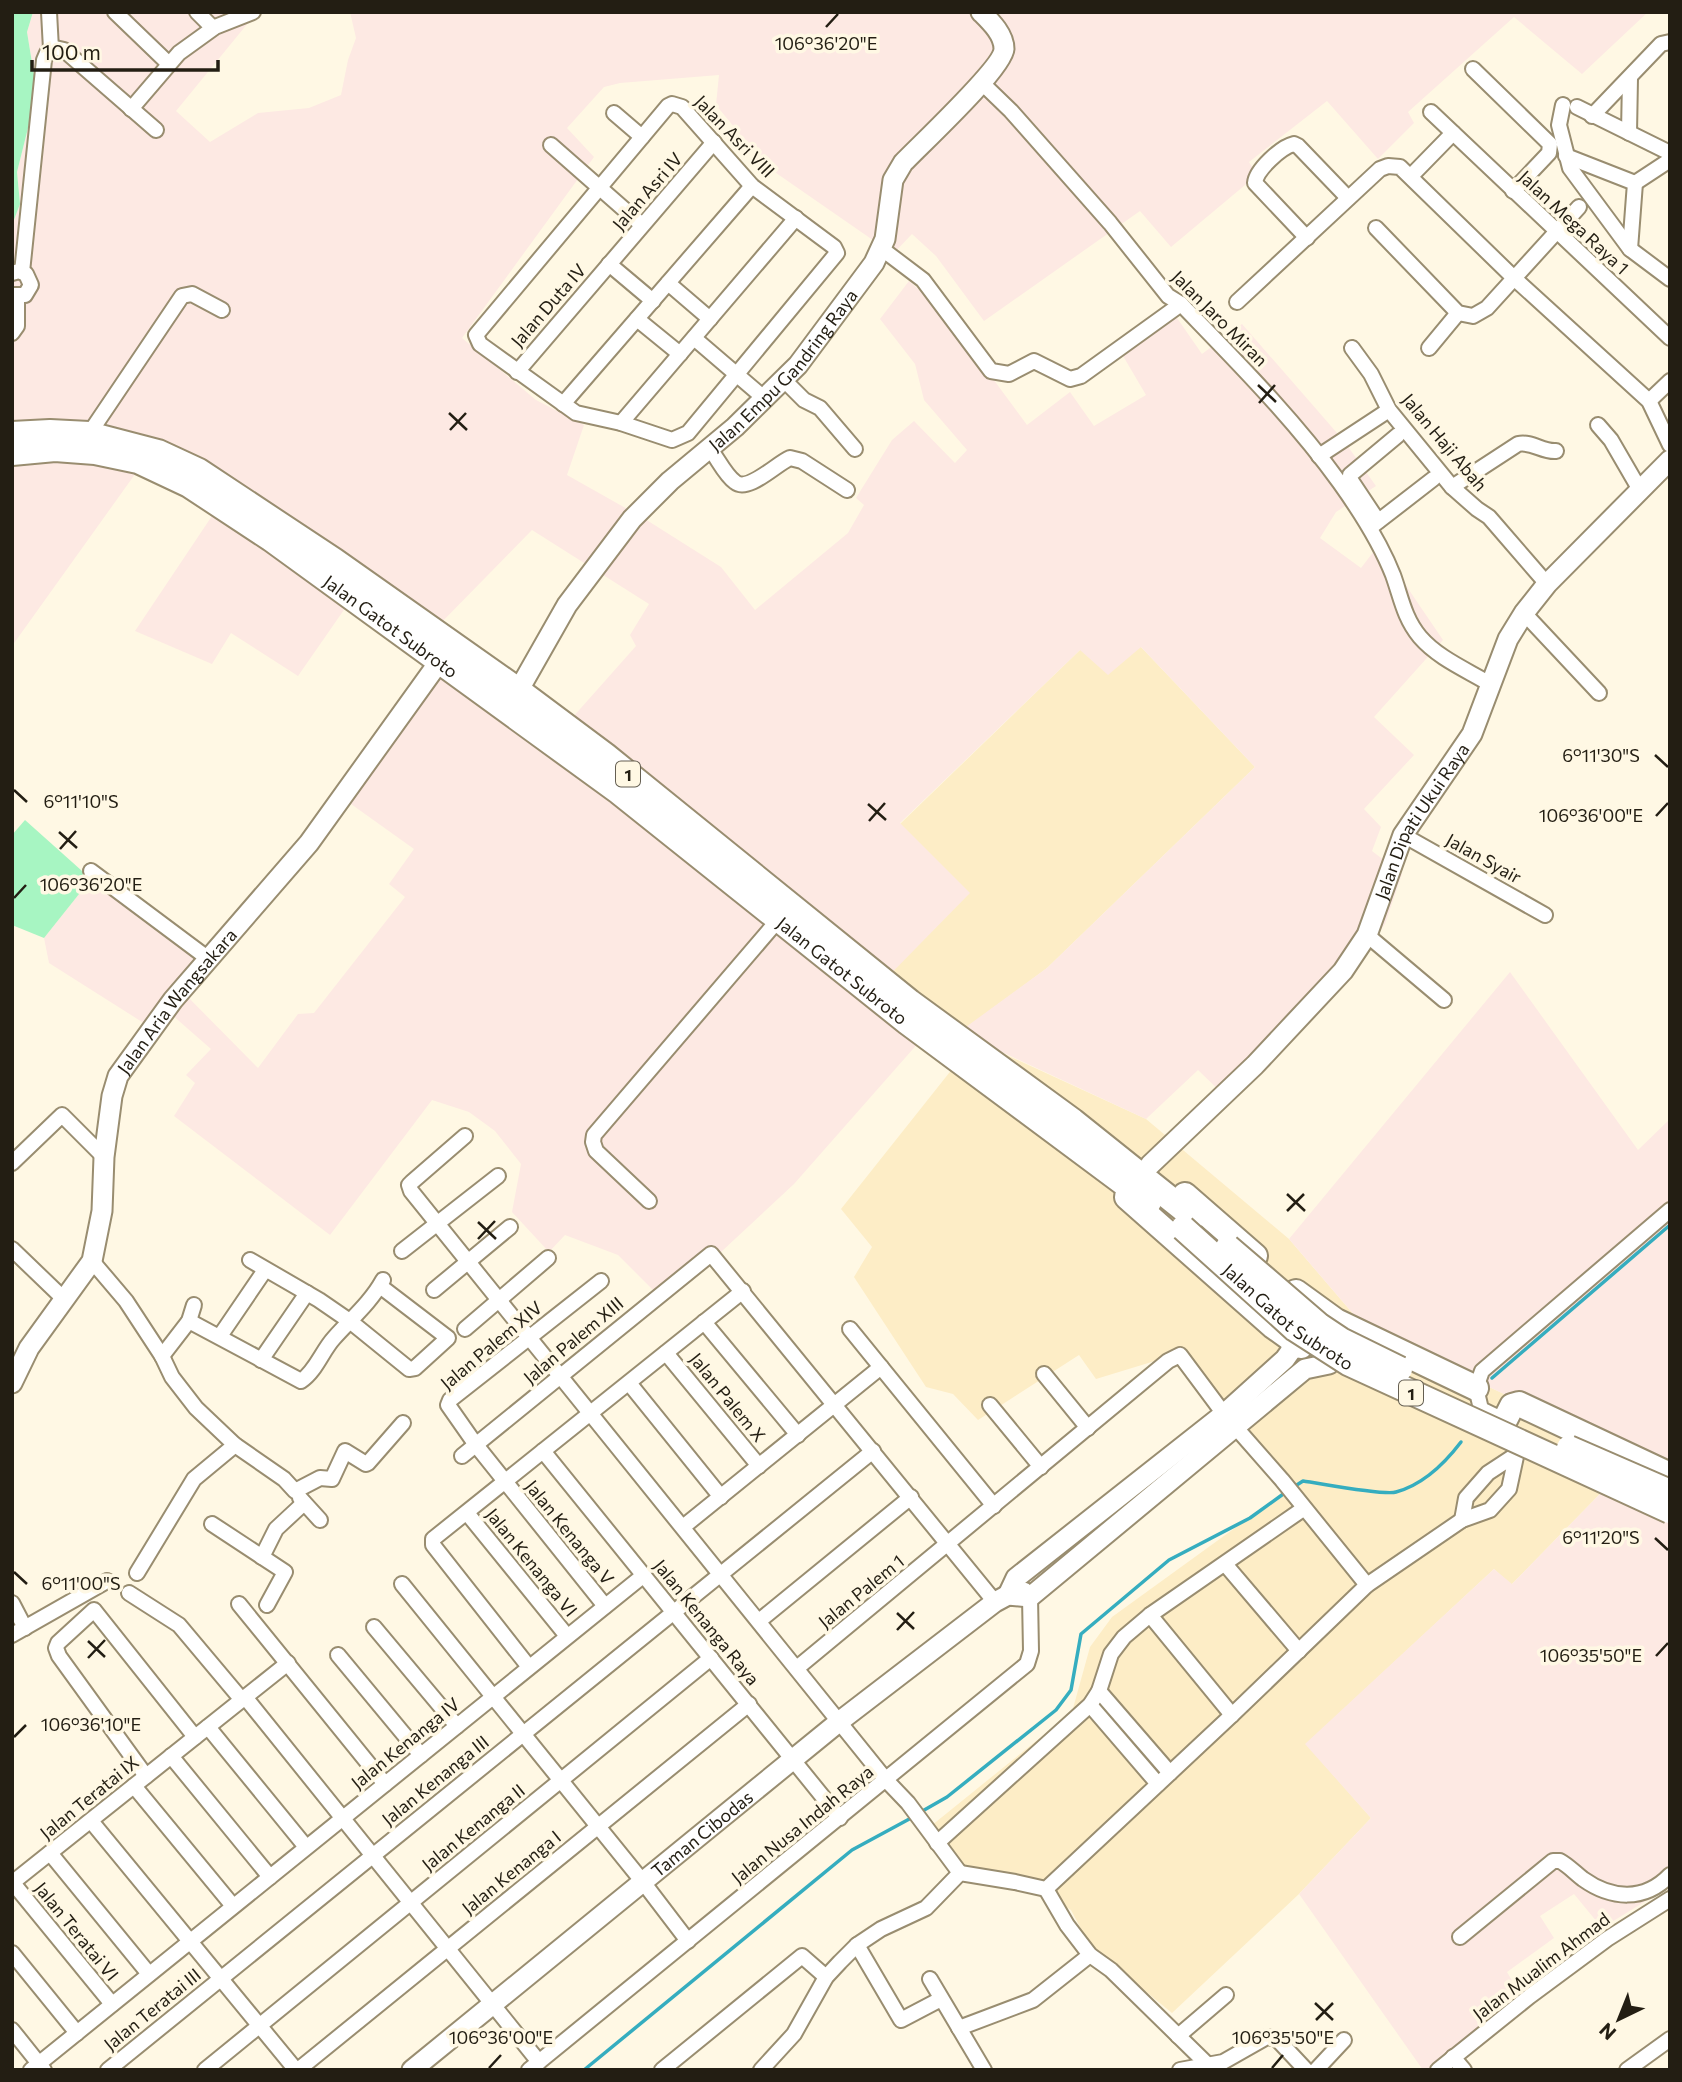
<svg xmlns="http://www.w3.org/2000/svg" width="1682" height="2082" font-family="Commissioner,sans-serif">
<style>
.built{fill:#fdedc6}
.industrial{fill:#fde9e3}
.green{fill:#a7f5c2}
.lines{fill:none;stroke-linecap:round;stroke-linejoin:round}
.stream{stroke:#35adbf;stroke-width:3.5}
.minor-casing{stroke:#998d70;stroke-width:18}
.tertiary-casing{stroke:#998d70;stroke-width:23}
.trunk-casing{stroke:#998d70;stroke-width:28}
.minor{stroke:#fff;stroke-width:14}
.tertiary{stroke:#fff;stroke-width:19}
.trunk{stroke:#fff;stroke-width:24}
.trunk-bridge-casing{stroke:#998d70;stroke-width:28;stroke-linecap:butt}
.trunk-bridge{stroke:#fff;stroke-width:24}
.ticks{fill:none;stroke:#231e13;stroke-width:2.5}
.labels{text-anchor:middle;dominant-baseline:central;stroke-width:7;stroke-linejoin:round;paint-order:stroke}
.shield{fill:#fff8e4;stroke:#655f52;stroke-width:2}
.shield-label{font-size:16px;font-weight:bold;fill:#231e13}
.street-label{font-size:18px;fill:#231e13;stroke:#fff8e4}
.ticks-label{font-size:18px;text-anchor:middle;fill:#231e13;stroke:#fff8e4;stroke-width:7;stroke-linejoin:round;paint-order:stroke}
</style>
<rect width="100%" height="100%" fill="#fff8e4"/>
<polygon class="built" points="1140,646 1255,767 1047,968 959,1033 1146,1119 1289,1239 1367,1330 1637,1456 1511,1585 1494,1569 1306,1744 1371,1818 1299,1894 1172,2013 1090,1946 1071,1910 1047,1895 963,1879 926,1830 1072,1712 1090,1647 1112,1617 1286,1491 1181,1353 1096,1379 1079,1355 978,1420 953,1394 926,1387 854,1277 872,1247 841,1209 953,1068 866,1000 900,824 1080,650"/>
<g class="industrial">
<polygon points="33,12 257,12 176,111 210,142 258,113 309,108 341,95 348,60 356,38 350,12 1648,12 1582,74 1514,17 1408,112 1414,123 1378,159 1327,101 1249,162 1257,175 1171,247 1140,211 984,321 936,256 912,234 893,254 766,166 716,105 719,75 620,83 604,87 567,128 594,157 462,338 536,400 584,425 567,475 645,519 721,567 755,610 848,533 864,505 856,498 892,440 914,421 955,463 967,450 924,400 915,364 880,319 909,281 943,311 1027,425 1070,392 1094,426 1146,395 1116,344 1168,305 1202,354 1242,324 1344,441 1376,486 1336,512 1320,538 1361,568 1381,542 1409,590 1443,640 1374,717 1414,755 1364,809 1381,827 1372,851 1402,874 1385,924 1353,970 1227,1098 1198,1070 1146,1119 959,1032 1047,968 1255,767 1141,647 1108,675 1080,650 900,823 970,893 866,999 920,1041 794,1184 721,1252 658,1295 618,1255 565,1235 549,1252 512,1212 521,1164 495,1131 469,1112 432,1100 330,1235 174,1116 195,1083 186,1075 211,1049 163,1007 150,1027 49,963 44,938 91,879 204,962 180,989 258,1068 298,1014 314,1013 405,897 389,884 414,849 344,799 439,666 549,744 636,646 630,635 649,604 532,530 436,628 364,581 298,676 231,633 212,664 135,631 216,510 138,470 12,646 12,225 20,204 17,172 29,124 34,75 27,32"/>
<polygon points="1510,972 1638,1150 1670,1119 1670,1886 1602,1928 1574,1894 1540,1916 1554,1938 1507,1972 1521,1996 1432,2070 1423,2070 1299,1894 1371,1818 1305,1744 1494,1569 1512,1584 1637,1456 1367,1330 1289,1239"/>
</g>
<g class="green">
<polygon points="12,12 33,12 27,32 34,75 29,124 17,172 20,204 12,225"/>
<polygon points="25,820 91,879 44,938 12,925 12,835"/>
</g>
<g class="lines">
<g class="stream">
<polyline points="1492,1378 1670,1225"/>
<path d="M1292 1488 1303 1481C1319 1483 1385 1496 1396 1492 1422 1485 1445 1463 1461 1442"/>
<polyline points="919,1813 947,1797 1056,1710 1071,1690 1081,1634 1169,1560 1250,1518 1286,1492"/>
<polyline points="584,2070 852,1850 913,1817"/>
</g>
<g class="minor-casing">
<g id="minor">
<polyline points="49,12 51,49"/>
<polyline points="115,12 169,64"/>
<polyline points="197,12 213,28"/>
<polyline points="1473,69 1550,144 1549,153 1513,191"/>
<path d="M981 82 1011 111 1110 223 1168 296 1181 304C1236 361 1293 418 1340 483 1360 511 1380 542 1393 575 1401 597 1404 618 1420 637 1438 658 1467 670 1490 684"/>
<polygon points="672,104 682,107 752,186 834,247 837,253 688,433 672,440 621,423 576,413 480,344 476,335 668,106"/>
<polyline points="1563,105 1559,125 1570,168 1630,249 1670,279"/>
<polyline points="1577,107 1670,153"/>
<polyline points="131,109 179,53 215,27 253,12"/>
<polyline points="1431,112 1670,338"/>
<polyline points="614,113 642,137"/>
<polyline points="1592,116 1661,44 1670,42"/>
<polyline points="1629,133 1630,78"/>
<polyline points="551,145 642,225"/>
<polyline points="1566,156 1635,183 1630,249"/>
<polyline points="1411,176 1453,133"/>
<polyline points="1635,183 1670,160"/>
<polyline points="1376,228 1458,313 1473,316 1487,308 1579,207"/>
<path d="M1307 238 1255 183C1256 170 1281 147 1294 144L1298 146 1348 198"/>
<polyline points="882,249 923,280 991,371 1009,374 1034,361 1070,379 1081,376 1181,304"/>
<polyline points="609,264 653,301"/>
<polyline points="22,272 44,60 47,53 55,48 64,50 156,130"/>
<polyline points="12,273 19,271 26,274 31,285 25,295 12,295"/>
<polyline points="668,283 710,319"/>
<polyline points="1237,302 1380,169 1388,166 1400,167 1514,278 1649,401 1670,445"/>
<polyline points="637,319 680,354"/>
<polyline points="12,333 17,326 17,297"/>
<polyline points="694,338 764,398"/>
<polyline points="1352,348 1371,374 1389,410 1452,487 1477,509 1489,517 1547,584"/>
<polyline points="1429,348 1458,313"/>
<polyline points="517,372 714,142"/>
<polyline points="783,379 804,400 820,408 855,449"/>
<polyline points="1649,401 1670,381"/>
<polyline points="563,404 752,186"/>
<polyline points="621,423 796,218"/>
<polyline points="1598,425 1611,440 1640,490"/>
<polyline points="89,434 182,296 192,294 222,310"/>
<path d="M710 449C718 459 725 475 735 482 748 493 776 464 790 458L802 461 847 490"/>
<polyline points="1319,456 1389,410"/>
<path d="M1452 487 1518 444C1532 441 1542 452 1556 451"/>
<polyline points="1378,521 1350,479 1350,475 1398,435"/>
<polyline points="1371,527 1433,479"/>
<polyline points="1524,613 1599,693"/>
<polyline points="1403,835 1545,915"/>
<polyline points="91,871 210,960"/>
<polyline points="1367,935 1444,1000"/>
<polyline points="465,1136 412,1182 409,1185 411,1191 886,1780 908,1803 960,1873"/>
<polyline points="12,1163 62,1115 104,1157"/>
<polyline points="649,1201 596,1151 593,1142 594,1135 779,919"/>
<polyline points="12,1249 65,1300"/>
<polyline points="402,1251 498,1176"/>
<polyline points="250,1260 319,1300 351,1322 409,1369 415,1368 448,1338 380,1286"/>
<polyline points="92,1261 126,1301 162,1356 172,1377 196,1408 235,1445 284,1479 295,1491 320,1478 332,1479 345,1451 366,1464 368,1463 403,1423"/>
<polyline points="601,1281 450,1400 448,1405 476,1445 605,1606"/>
<polyline points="434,1290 510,1227"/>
<path d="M189 1321 301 1381C316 1371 322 1351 334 1338 351 1319 371 1302 383 1280"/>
<polyline points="704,1322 798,1435"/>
<polyline points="465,1329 548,1258"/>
<polyline points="850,1329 994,1506"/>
<polyline points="220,1336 265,1270"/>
<polyline points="666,1353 759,1466"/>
<polyline points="162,1356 189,1321 194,1305"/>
<polyline points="261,1360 307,1293"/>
<polyline points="1044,1374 1088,1428"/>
<polyline points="629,1383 721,1497"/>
<polyline points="990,1405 1041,1467"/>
<polyline points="1508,1422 1481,1409 1476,1388 1482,1371 1670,1210"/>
<polyline points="543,1451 840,1818"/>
<polyline points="462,1456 711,1254 995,1602"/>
<polyline points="300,1498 320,1520"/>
<polyline points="467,1513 567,1636"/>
<polyline points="1462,1520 1466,1498 1488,1473 1517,1454"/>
<polyline points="212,1524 285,1572 267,1605"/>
<polyline points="683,1527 881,1367"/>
<polyline points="262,1557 276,1529 304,1503"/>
<polyline points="1225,1564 1299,1651"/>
<polyline points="137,1573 194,1479 235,1445"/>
<polyline points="402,1584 643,1882 688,1941"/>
<polyline points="129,1593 179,1625 242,1700"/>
<polyline points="12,1603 25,1628"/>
<polyline points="239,1604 385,1784"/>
<polyline points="1150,1615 1232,1715"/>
<polyline points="759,1621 911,1497"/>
<polyline points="374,1627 457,1726"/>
<polyline points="12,1635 107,1581"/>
<polyline points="338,1655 421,1755"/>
<polyline points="529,1667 433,1545 433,1539 743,1291"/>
<polyline points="797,1668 1168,1361 1180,1355 1224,1414 1282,1480 1367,1585"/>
<polyline points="1099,1691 1170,1773"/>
<polyline points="245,1697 539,2062"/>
<polyline points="1090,1705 1158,1784"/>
<polyline points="208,1727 306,1847"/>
<polyline points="171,1756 270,1877"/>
<polyline points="146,1776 59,1656 56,1648 58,1643 94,1610 195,1737"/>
<polyline points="134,1786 233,1906"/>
<polyline points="91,1821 296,2070"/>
<polyline points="937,1843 1090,1705 1099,1691 1111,1654 1124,1637 1150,1615 1303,1509"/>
<polyline points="50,1853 149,1974"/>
<polyline points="12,1883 288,1663"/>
<polyline points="13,1883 112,2004"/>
<polyline points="1046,1889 1067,1925 1090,1955 1111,1970 1208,2065"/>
<path d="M1460 1937 1553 1861H1560C1569 1866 1575 1873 1583 1879 1611 1899 1644 1902 1670 1875"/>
<polyline points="857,1945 901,2020 941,1999"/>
<polyline points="12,1953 77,2033"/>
<polyline points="930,1979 984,2070"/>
<polyline points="959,2028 1033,2000 1090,1955"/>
<polyline points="12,2030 44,2070"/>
<polyline points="1178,2036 1226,1995"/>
<polyline points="1453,2057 1464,2070"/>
<polyline points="31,2070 644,1575"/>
<polyline points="108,2070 873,1451"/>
<polyline points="205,2070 711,1658"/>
<polyline points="298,2070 749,1704"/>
<polyline points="529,2070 1027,1664 1031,1651 1030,1597 1025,1590"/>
<polyline points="662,2070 802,1956 826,1977"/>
<polyline points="761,2070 794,2034 826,1977 840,1962 857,1945 881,1929 926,1908 960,1873 1015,1882 1046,1889 1232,1715 1367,1585 1462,1520 1490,1510 1509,1489 1520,1438"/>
<polyline points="1180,2070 1223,2062 1267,2037 1277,2039 1306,2070"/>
<polyline points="1316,2070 1344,2040"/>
<polyline points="1438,2070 1530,1996 1607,1939 1670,1899"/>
<polyline points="1627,2070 1670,2039"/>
</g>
</g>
<g class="tertiary-casing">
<g id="tertiary">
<path id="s1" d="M513 700 567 605 632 519 670 481 735 427 798 365 874 263 885 239 893 180 903 163C920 145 1003 68 1004 49 1004 34 990 21 981 12"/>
<path id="s2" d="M1150 1165 1255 1065 1343 971 1367 935 1403 835 1472 734 1508 639 1524 613 1547 584 1670 460"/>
<path id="s3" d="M12 1383 29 1348 92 1261 102 1211 104 1157 112 1096 118 1076 173 1000 309 843 439 662"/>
<polyline points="1008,1595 1016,1578 1224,1414 1285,1359 1290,1352 1293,1341"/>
<path id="s4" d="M412 2070 840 1721 995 1602 1008 1595 1030 1597 1305 1369 1329 1364"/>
</g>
</g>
<g class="trunk-casing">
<g id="trunk">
<polyline points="12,434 50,432 89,434 158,452 199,471 335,561 518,690 605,755 910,1002 1073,1121 1193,1217"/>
<path id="s5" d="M12 453 55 449 95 452 138 461 189 485 271 539 619 792 907 1022 1149 1202"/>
<polyline points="1185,1195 1255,1256"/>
<polyline points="1127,1197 1273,1326 1301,1346"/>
<polyline points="1296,1292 1336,1321 1476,1388"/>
<polyline points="1505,1420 1512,1406 1519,1404 1670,1475"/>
</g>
</g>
<use href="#minor" class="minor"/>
<use href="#tertiary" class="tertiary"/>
<use href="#trunk" class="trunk"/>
<g class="trunk-bridge-casing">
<g id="trunk-bridge">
<path id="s6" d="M1183 1228 1295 1329 1348 1363 1670 1511"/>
<polyline points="1228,1247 1320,1326 1341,1340 1400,1369"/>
<polyline points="1569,1448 1670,1492"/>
</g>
</g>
<use href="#trunk-bridge" class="trunk-bridge"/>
</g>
<path class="ticks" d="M826 27 838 14M1258 385 1276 402M1259 403 1275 385M449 413 467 430M450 430 466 413M1655 755 1668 767M14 790 27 802M868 804 886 820M1656 816 1668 803M869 821 885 803M59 832 77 848M60 849 76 831M14 898 26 885M1287 1194 1305 1211M1287 1211 1304 1194M478 1222 496 1239M478 1239 495 1221M1655 1538 1668 1550M14 1572 27 1584M897 1613 914 1629M897 1630 914 1612M88 1641 105 1657M1656 1656 1668 1643M88 1658 105 1640M14 1737 26 1725M1315 2003 1333 2020M1316 2020 1333 2003M489 2068 501 2055M1272 2068 1283 2055"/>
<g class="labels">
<g class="shield">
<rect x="616" y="761.5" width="24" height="25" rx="5"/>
<rect x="1399" y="1380.5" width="24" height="25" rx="5"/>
</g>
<g class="shield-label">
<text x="628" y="774">1</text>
<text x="1411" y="1393">1</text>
</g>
<g class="street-label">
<text transform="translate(735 136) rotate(46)">Jalan Asri VIII</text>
<text transform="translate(647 191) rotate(-49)">Jalan Asri IV</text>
<text transform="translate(1574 222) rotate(43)">Jalan Mega Raya 1</text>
<text transform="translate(548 305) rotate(-49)">Jalan Duta IV</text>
<text transform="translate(1220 318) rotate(45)">Jalan Jaro Miran</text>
<text stroke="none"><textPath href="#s1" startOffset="430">Jalan Empu Gandring Raya</textPath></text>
<text transform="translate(1445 442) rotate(50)">Jalan Haji Abah</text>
<text stroke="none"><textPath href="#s5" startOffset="430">Jalan Gatot Subroto</textPath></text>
<text stroke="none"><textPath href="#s2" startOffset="444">Jalan Dipati Ukui Raya</textPath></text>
<text transform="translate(1484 858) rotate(29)">Jalan Syair</text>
<text stroke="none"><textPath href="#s5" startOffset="998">Jalan Gatot Subroto</textPath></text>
<text stroke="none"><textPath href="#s3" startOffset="429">Jalan Aria Wangsakara</textPath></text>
<text stroke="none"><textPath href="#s6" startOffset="138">Jalan Gatot Subroto</textPath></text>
<text transform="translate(573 1340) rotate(-40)">Jalan Palem XIII</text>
<text transform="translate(491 1345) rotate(-40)">Jalan Palem XIV</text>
<text transform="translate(728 1397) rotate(51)">Jalan Palem X</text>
<text transform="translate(570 1532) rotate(51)">Jalan Kenanga V</text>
<text transform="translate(532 1562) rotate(51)">Jalan Kenanga VI</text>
<text transform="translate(861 1591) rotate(-39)">Jalan Palem 1</text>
<text transform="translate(707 1622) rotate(51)">Jalan Kenanga Raya</text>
<text transform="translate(405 1743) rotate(-39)">Jalan Kenanga IV</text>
<text transform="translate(435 1780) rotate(-39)">Jalan Kenanga III</text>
<text transform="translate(89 1797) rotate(-39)">Jalan Teratai IX</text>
<text transform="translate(802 1824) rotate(-39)">Jalan Nusa Indah Raya</text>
<text transform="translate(473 1827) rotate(-39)">Jalan Kenanga II</text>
<text stroke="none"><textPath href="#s4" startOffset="374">Taman Cibodas</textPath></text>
<text transform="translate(511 1872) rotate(-39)">Jalan Kenanga I</text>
<text transform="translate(77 1931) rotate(51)">Jalan Teratai VI</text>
<text transform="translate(1541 1966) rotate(-37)">Jalan Mualim Ahmad</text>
<text transform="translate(152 2009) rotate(-39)">Jalan Teratai III</text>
</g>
</g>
<g class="ticks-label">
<text x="826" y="50">106°36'20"E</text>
<text x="1601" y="762">6°11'30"S</text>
<text x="81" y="808">6°11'10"S</text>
<text x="1591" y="822">106°36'00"E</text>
<text x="91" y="891">106°36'20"E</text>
<text x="1601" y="1544">6°11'20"S</text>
<text x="81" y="1590">6°11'00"S</text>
<text x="1591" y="1662">106°35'50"E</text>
<text x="91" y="1731">106°36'10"E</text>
<text x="501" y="2044">106°36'00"E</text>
<text x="1283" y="2044">106°35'50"E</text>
</g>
<rect width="1682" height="2082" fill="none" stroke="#231e13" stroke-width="28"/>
<g transform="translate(1619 2019) rotate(223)" stroke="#fff8e4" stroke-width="5" paint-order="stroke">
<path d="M0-5L12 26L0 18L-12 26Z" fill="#231e13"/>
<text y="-10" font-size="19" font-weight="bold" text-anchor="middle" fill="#231e13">N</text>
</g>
<path d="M32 60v10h186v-10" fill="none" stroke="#231e13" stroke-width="3.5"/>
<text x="42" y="60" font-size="21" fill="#231e13" stroke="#fff8e4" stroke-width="5" paint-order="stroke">100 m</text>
</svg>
